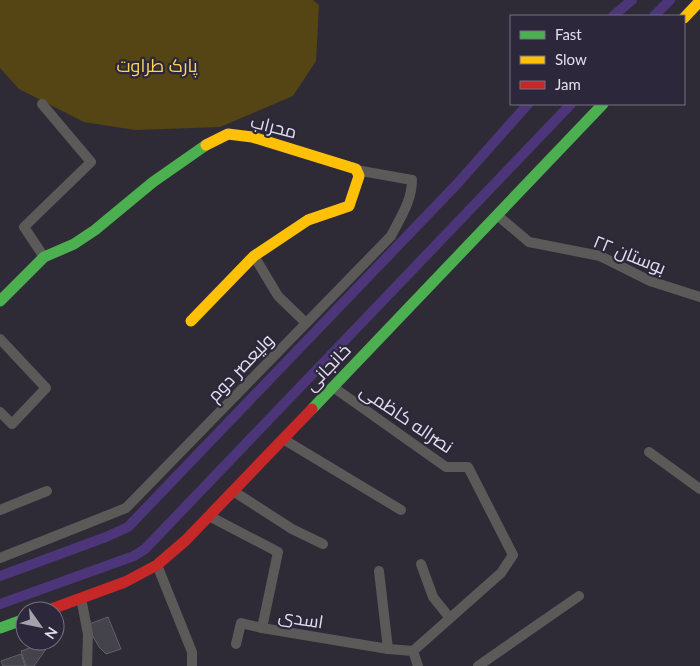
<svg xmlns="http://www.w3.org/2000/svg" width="700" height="666" font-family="Lato,Cairo,sans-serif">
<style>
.green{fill:#554514}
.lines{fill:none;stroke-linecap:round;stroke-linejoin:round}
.canal{stroke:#4c3679;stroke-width:10}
.building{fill:#44424b;stroke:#615e68}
.street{stroke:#5b5a59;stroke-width:10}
.fast{stroke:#4caf50;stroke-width:11}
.slow{stroke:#ffc107;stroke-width:11}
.jam{stroke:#c62828;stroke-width:11}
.labels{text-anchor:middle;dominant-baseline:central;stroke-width:4.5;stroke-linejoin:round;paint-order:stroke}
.park-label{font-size:18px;fill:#ffd557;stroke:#2c273a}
.street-label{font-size:18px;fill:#e3e0ed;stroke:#2c273a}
</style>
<rect width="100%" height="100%" fill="#2e2b36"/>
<polygon class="green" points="0,0 313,0 319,5 316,61 293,96 220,127 135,130 84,122 19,89 0,68"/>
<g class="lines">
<g class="canal">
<polyline points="613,16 632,0"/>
<polyline points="654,16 670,0"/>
<polyline points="0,576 106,537 128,527 457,184 528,104"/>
<polyline points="0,604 134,556 145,549 571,104"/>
</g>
</g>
<g class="building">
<polygon points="108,617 121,649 106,654 99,647 91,633 89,624"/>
<polygon points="50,641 44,652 34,666 26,666 21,651"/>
<polygon points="21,654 25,666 3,666 1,661"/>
</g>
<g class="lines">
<g class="street">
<polyline points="42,104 91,162 24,227 44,257"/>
<polyline points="497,215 529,242 600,256 650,281 700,297"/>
<polyline points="254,256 278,296 306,323"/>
<polyline points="0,339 46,388 12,424 0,412"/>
<polyline points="333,387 446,467 468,467 513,555 501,573 413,651"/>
<polyline points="283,439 401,510"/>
<polyline points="649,452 700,489"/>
<polyline points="233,491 292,529 323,544"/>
<polyline points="0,510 47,491"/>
<polyline points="209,516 278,552 262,628 388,649 413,651"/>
<path d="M0 558 126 508 391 236C400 218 412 201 412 180L356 170"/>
<polyline points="421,564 433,597 449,617"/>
<polyline points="157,565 192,652 192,666"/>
<polyline points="379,571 388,649"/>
<polyline points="81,598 88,634 87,666"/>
<polyline points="236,644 241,623 262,628"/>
<polyline points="413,651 418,666"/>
<polyline points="478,666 579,596"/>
</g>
<g class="fast">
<polyline points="0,301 44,257 74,244 95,230 153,182 206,145"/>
<polyline points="312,409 603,104"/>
<polyline points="0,628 25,619"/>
</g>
<g class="slow">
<polyline points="684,18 700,1"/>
<polyline points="191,321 254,256 308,220 349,206 359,176 356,169 252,137 228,134 206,145"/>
</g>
<polyline class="jam" points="46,611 125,582 157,565 186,540 312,409"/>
</g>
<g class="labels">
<g class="park-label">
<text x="157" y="65">پارک طراوت</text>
</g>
<g class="street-label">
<text transform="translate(274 126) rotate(14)">محراب</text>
<text transform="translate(630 254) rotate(22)">بوستان ۲۲</text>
<text transform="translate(240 367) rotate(-46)">ولیعصر دوم</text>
<text transform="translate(327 367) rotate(-46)">خانجانی</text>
<text transform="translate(407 418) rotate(34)">نصراله کاظمی</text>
<text transform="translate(301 618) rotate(9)">اسدی</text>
</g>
</g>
<rect x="510" y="15" width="175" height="90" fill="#2c273a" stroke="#757182"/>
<rect x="520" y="31" width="25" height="8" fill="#4caf50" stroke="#757182"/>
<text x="555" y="40" font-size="15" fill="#e3e0ed">Fast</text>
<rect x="520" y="56" width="25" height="8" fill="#ffc107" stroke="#757182"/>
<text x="555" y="65" font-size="15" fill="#e3e0ed">Slow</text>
<rect x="520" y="81" width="25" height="8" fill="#c62828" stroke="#757182"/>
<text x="555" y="90" font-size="15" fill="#e3e0ed">Jam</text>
<g transform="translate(40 626) rotate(123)"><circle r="24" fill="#2c273a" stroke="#757182"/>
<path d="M0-4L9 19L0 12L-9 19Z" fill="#a4a1ad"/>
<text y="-8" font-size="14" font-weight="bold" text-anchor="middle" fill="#e3e0ed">N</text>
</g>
</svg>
